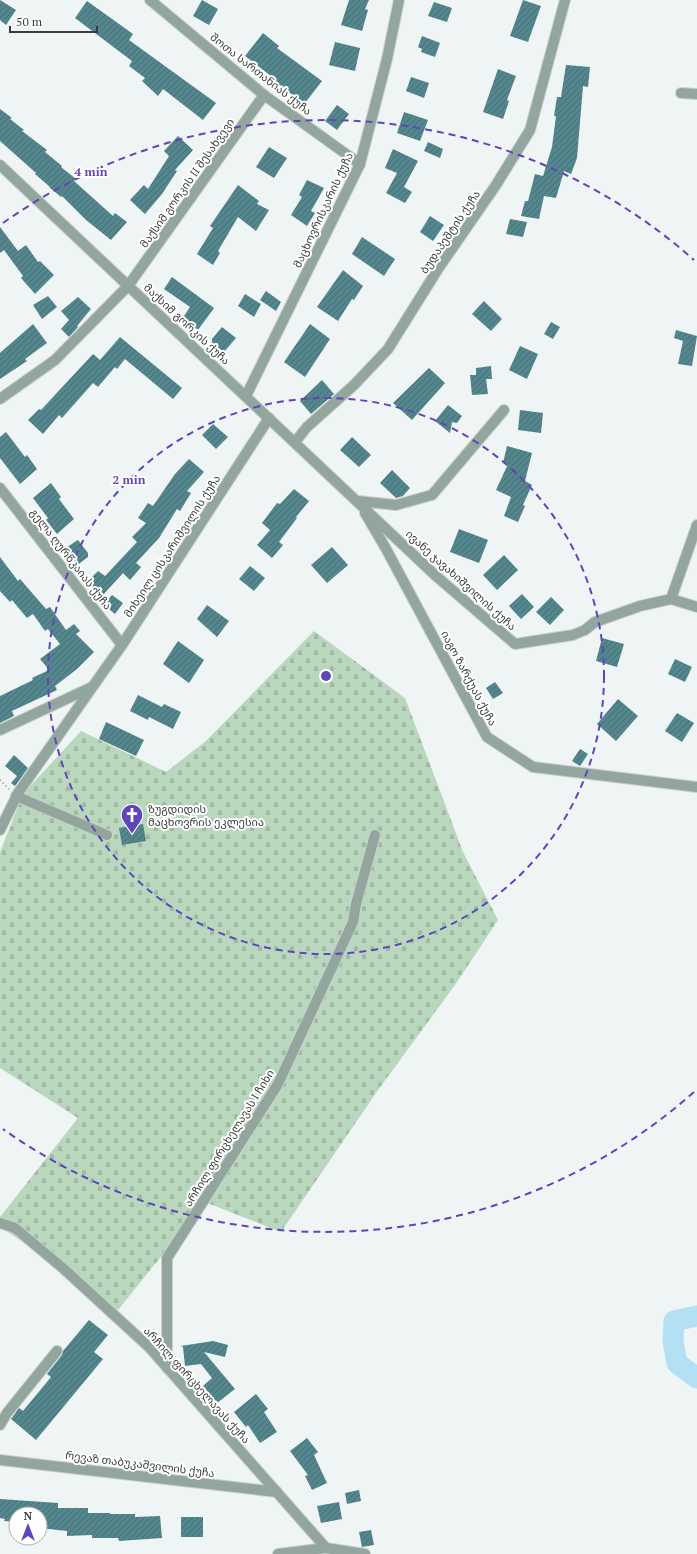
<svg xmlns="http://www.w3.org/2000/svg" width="697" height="1554" font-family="'PT Serif','Noto Sans Georgian',serif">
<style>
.cemetery{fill:url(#cemetery-stones)}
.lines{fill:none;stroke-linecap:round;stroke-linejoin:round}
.river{stroke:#b4e0f5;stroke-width:21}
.building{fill:url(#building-hatch)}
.minor-casing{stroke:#cbd0cf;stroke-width:12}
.path{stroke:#909493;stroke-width:2;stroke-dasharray:1 3;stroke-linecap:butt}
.minor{stroke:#93a69e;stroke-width:10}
.ring{fill:none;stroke:#6044bc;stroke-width:2;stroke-dasharray:7 5}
.labels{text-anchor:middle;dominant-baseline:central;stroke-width:4;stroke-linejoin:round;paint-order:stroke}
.street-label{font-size:11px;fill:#3a3c3c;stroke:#fff}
.poi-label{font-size:11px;fill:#3a3c3c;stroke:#fff;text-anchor:start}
.centre{fill:#6044bc;stroke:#fff;stroke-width:2}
.ring-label{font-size:12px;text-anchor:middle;font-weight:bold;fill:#6044bc;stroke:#fff;stroke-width:4;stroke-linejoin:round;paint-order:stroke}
</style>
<defs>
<pattern id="cemetery-stones" width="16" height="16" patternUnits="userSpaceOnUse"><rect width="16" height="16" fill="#b9d7bd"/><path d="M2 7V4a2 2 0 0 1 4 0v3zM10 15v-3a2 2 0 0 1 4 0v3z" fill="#a0b9a3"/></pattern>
<pattern id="building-hatch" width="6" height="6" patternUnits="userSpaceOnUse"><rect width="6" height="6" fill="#54868e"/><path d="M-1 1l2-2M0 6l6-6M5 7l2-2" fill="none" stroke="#476f75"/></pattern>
</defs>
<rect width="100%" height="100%" fill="#eff5f4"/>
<polygon class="cemetery" points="314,631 405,698 463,852 498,920 455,985 378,1090 281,1232 205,1202 118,1310 59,1266 0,1227 0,1217 78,1118 0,1068 0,852 23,794 81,731 166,772 206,741"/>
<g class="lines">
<polyline class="river" points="697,1316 674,1321 673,1341 677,1363 697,1378"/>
</g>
<g class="building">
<polygon points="0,0 16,10 6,25 0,20"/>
<polygon points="202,0 218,9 209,25 193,16"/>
<polygon points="349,0 369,0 365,9 368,10 362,31 341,25"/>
<polygon points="523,0 541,6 528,42 510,36"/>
<polygon points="87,1 133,34 129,40 216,103 203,120 163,89 158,96 142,81 145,78 129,66 132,61 75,18"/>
<polygon points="434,2 452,8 447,22 428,16"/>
<polygon points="263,33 279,46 277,48 322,81 305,103 269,79 271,76 245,56"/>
<polygon points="422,36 440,43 435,57 421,52 422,49 418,47"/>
<polygon points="335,42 360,48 355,71 329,65"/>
<polygon points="566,65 590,67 588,87 583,86 577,158 571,174 564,171 556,198 544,196 539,219 521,216 525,201 528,201 535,174 543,176 552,147 556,116 554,116 557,97 561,97"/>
<polygon points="498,69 516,76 507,100 509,101 503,119 483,112"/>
<polygon points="411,77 429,83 424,98 406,91"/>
<polygon points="337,105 349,114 337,130 325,121"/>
<polygon points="0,109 12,118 10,119 24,130 22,131 47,150 45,152 62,166 61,167 76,179 74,181 113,216 115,213 127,222 111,240 86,220 62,196 61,197 49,187 50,187 35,174 36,173 0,141"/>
<polygon points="404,112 428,120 420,141 397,133"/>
<polygon points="178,136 193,150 175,170 177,171 162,194 145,214 130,200 144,185 148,189 169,156 164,151"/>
<polygon points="428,142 443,149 440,158 424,151"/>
<polygon points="269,147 287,158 274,178 256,167"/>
<polygon points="393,149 418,161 404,187 412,192 405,203 386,193 397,173 385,168"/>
<polygon points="307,180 324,188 311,211 315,213 307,226 291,215 302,197 299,195"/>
<polygon points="238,185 259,201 257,204 269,210 256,231 238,217 218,251 220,253 213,265 197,254 213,228 210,226"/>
<polygon points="430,216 444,225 433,241 420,232"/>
<polygon points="510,219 527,222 523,237 506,234"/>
<polygon points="0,227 18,251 26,245 38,262 40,261 54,275 35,294 21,278 23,276 4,250 0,253"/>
<polygon points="362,237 395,259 384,276 352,254"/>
<polygon points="343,270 363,286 354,300 352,299 338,321 317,307"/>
<polygon points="172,277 214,308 198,330 182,319 190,307 164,289"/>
<polygon points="266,291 281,302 276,311 260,300"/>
<polygon points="245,294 261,304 254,317 238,306"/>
<polygon points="48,296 57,307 42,319 33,305"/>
<polygon points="78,297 91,309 77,326 78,327 69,337 61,329 69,320 61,311"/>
<polygon points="484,301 502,319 491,331 472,314"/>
<polygon points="551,322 560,327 553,339 544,334"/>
<polygon points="33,324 47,343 25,359 27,361 0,379 0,353"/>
<polygon points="310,324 330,339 305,377 284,362"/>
<polygon points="222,327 236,338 224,352 212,343 212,339"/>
<polygon points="676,330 697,336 692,366 678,364 683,341 674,338"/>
<polygon points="120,337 182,388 173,399 125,359 117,369 115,367 98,387 93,383 62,418 59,415 43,434 28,420 39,409 41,410 93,354 100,360"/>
<polygon points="520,346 538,354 527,379 509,370"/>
<polygon points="491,366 492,379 486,379 488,394 472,395 470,375 476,375 476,368"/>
<polygon points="429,368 445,383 412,420 393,403"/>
<polygon points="322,380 334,394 311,414 300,401"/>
<polygon points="448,405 462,416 457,423 452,422 450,433 435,421"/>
<polygon points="520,410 543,413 541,433 518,430"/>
<polygon points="213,424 228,437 216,449 202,435"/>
<polygon points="6,432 25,457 27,455 37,469 20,484 0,458 0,437"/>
<polygon points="352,437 371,455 359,467 340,450"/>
<polygon points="507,446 532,453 525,481 532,485 523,505 525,506 518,522 504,516 511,497 496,490 508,464 503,463"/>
<polygon points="189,459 204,472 187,491 191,493 180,511 177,509 159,538 136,563 141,567 130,580 123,573 102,596 87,582 98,571 105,576 137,542 132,537 146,523 138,518 148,503 153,506 175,474"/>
<polygon points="392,470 410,488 403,496 396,498 380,483"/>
<polygon points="51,483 61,497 59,499 74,519 57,534 46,520 48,518 33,498"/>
<polygon points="294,489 309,501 296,517 297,518 279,542 283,545 272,558 257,545 270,530 262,523 277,503 280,504"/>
<polygon points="459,529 488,540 479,563 450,552"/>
<polygon points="78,540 88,553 88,557 76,566 64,549"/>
<polygon points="332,547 348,565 327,583 311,565"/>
<polygon points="504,555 518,570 497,590 483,575"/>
<polygon points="0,557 18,581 20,579 46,609 50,607 66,630 74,624 80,631 76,634 94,652 77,669 55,686 57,690 12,711 14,716 0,723 0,696 33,680 32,678 49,670 40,659 60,644 48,629 45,631 33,614 27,618 12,600 10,602 0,591"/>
<polygon points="250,566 265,578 254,591 239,579"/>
<polygon points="522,594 534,607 521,619 509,606"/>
<polygon points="112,595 123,603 115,614 104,605"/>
<polygon points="551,597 564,610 550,625 536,612"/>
<polygon points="207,605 229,621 217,637 197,619"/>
<polygon points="602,638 624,644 617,667 596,661"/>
<polygon points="178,641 204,660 189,683 163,664"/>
<polygon points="675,659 692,667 685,682 668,674"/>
<polygon points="495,682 503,693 493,699 486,688"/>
<polygon points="138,695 162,707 164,704 181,712 173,729 149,717 148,720 130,711"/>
<polygon points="618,699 638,716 616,741 597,724"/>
<polygon points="677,713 694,723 682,742 665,731"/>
<polygon points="106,722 144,740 136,756 99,739"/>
<polygon points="580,749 588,754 580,766 572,761"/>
<polygon points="14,755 28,768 15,786 11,783 17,776 5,766"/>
<polygon points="143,824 146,841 122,845 119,828"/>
<polygon points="89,1320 108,1335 94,1352 103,1359 36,1440 11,1419 19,1408 23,1411 51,1377 47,1374 62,1355 63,1351"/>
<polygon points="213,1341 228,1345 225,1357 204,1352 235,1389 217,1403 203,1386 212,1378 201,1364 185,1366 183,1347 181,1346"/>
<polygon points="256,1394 268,1409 264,1412 277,1432 260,1443 248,1425 246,1427 234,1412"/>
<polygon points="307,1438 318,1452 314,1455 327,1483 312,1490 305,1476 308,1475 290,1451"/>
<polygon points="359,1490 361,1501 347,1504 345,1493"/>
<polygon points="0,1499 58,1503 58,1508 88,1508 88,1513 110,1513 110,1514 135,1514 135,1517 160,1516 162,1538 119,1541 118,1538 92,1538 92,1535 67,1536 67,1531 40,1528 40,1514 16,1514 16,1522 4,1521 5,1519 0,1518"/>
<polygon points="339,1502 342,1519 321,1523 317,1506"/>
<rect x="181" y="1517" width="22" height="20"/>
<polygon points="371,1530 374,1545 362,1547 359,1532"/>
</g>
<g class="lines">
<g class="minor-casing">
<g id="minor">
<polyline points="150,0 264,95 360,164"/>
<polyline points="681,93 697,94"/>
<polyline points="0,165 436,576 515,644 573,635 585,630 595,622 640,606 671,599 697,607"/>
<polyline points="246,396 360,164 387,59 399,0"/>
<polyline points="0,399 55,360 128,286 264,95"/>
<polyline points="295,442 307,427 354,385 388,349 438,269 496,185 530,130 565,0"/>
<polyline points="0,488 122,645"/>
<polyline points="358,501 396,505 432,495 504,410"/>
<polyline points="365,513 385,547 487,737 533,767 697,787"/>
<polyline points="671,599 697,525"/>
<polyline points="0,730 92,687"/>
<polyline points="16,796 107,835"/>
<polyline points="0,830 18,793 122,645 269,418"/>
<polyline points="0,1223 15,1228 64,1269 149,1347 326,1548"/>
<polyline points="167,1368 167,1258 278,1084 353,922 356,904 375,835"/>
<polyline points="0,1425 7,1413 57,1351"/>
<polyline points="0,1460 277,1492"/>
<polyline points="278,1554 326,1548 365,1554"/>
</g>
</g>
<polyline class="path" points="0,780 9,789"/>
<use href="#minor" class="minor"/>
</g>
<g class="ring">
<circle cx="326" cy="676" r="278"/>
<path d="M694 1092A556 556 0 0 1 3 1129M3 223A556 556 0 0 1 694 260"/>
</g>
<defs>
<g id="church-pin" transform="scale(1.15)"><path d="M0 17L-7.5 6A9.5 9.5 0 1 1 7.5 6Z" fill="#6044bc" stroke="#fff"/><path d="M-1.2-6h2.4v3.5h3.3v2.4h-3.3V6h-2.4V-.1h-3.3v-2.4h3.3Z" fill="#fff"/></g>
</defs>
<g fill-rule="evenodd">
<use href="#church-pin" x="132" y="815"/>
</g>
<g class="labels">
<g class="street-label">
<text transform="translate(261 74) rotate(38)">შოთა სართანიას ქუჩა</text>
<text transform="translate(187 183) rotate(-55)">მაქსიმ გორკის II შესახვევი</text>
<text transform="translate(323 210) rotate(-65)">მაცხოვრისკარის ქუჩა</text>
<text transform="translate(450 232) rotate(-56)">ბუდაპეშტის ქუჩა</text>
<text transform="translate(187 324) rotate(43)">მაქსიმ გორკის ქუჩა</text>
<text transform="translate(172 546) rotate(-57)">მიხეილ ცისკარიშვილის ქუჩა</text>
<text transform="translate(71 559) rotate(52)">გელა ღურწკაიას ქუჩა</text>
<text transform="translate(461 580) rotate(42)">ივანე ჯავახიშვილის ქუჩა</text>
<text transform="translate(469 678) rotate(62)">იაგო ზარქუას ქუჩა</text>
<text transform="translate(229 1138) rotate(-58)">არჩილ ფირცხელავას I ჩიხი</text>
<text transform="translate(197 1385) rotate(48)">არჩილ ფირცხელავას ქუჩა</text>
<text transform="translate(140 1464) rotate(7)">რევაზ თაბუკაშვილის ქუჩა</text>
</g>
<g class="poi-label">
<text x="148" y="809">ზუგდიდის<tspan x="148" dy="13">მაცხოვრის ეკლესია</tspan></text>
</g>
</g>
<circle cx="326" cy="676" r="6" class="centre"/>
<g class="ring-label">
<text x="91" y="176">4 min</text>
<text x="129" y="484">2 min</text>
</g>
<g transform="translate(28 1526)"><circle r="19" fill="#ffffff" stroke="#b0b1b1"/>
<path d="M0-3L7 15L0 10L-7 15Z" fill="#6044bc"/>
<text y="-6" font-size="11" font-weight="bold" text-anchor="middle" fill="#3a3c3c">N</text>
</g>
<path d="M10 26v6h87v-6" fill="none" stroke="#3a3c3c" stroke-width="2"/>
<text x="16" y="26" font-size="12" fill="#3a3c3c" stroke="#ffffff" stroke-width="3" paint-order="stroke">50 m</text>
</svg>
